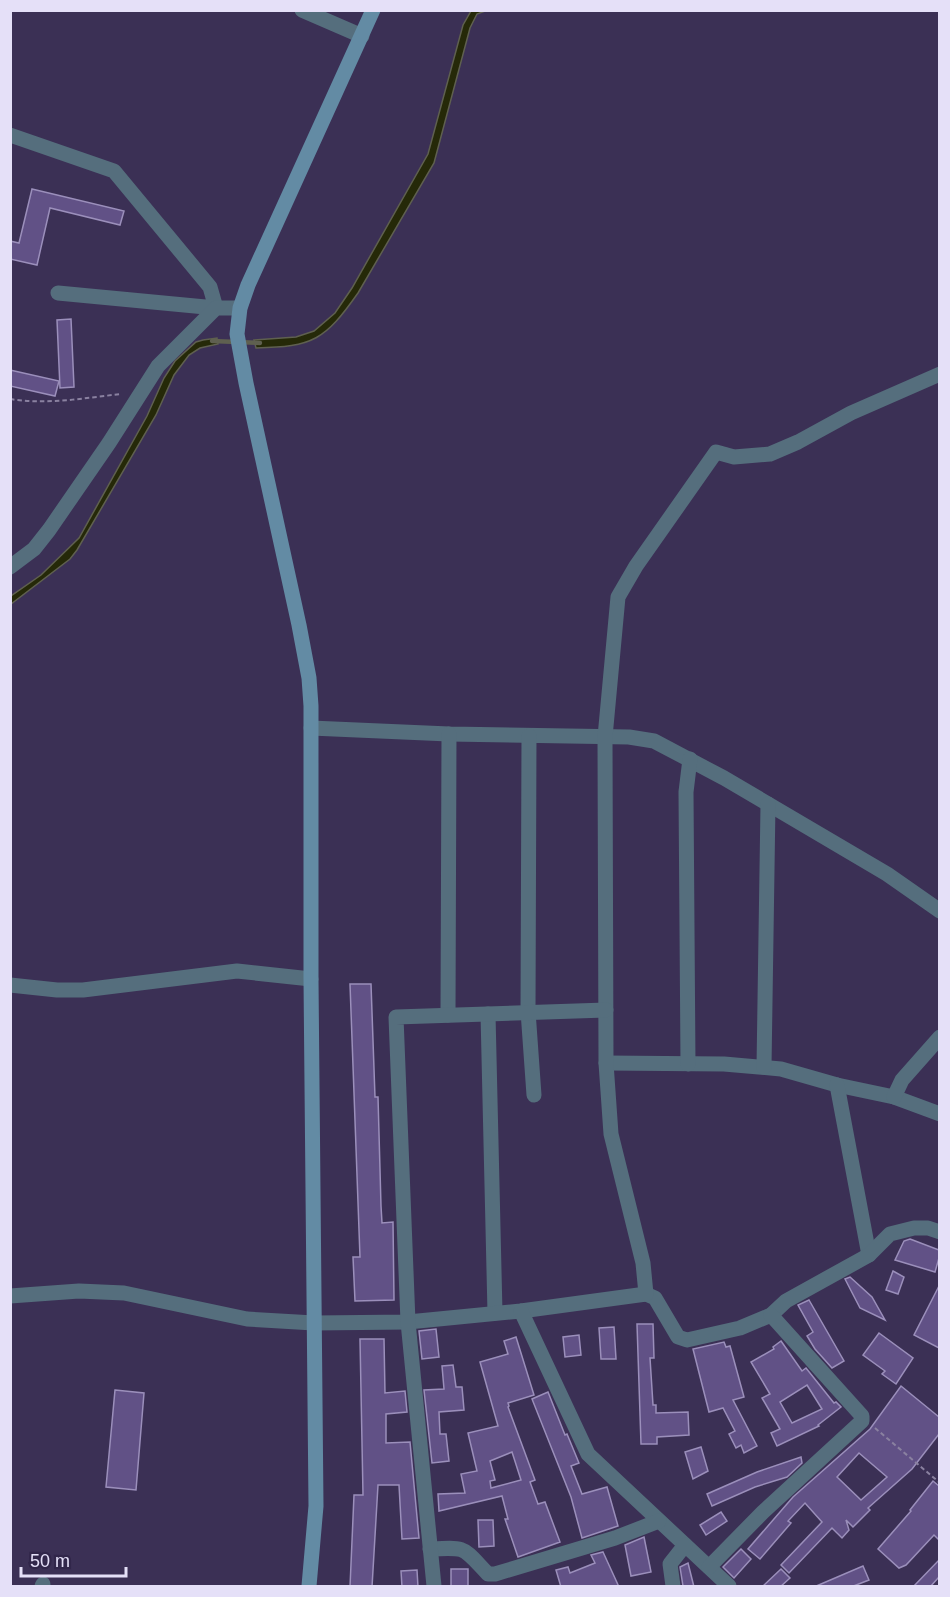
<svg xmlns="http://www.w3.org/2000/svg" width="950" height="1597" font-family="Arial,sans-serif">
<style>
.water{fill:#252908;stroke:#5f6050;stroke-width:1.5}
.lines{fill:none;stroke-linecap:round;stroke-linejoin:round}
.stream{stroke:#5f6050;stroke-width:4.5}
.building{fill:#615186;stroke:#9b8fbb;stroke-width:1.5;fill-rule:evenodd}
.path{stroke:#8a81a0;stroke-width:2;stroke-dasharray:4.5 3;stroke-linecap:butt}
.street{stroke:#556e7d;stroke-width:15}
.secondary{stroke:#638ba4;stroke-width:15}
</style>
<rect width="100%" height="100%" fill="#3b3055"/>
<g class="water">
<path d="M471 11H485L477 14 470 28 434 163 358 293C325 340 313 347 256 348L254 340 296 337 314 331 335 313 352 288 428 154 463 25Z"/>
<polygon points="217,338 218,344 200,348 189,355 174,375 156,415 77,550 70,559 11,604 11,596 41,575 79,538 147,416 164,378 175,361 196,342 203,340"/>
</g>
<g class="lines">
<polyline class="stream" points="212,341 260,343"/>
</g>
<g class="building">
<polygon points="32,189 124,211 120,225 50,208 37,265 10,259 10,241 19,243"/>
<polygon points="71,319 74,387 60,388 57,320"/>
<polygon points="10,370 59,381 55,396 10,386"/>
<polygon points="350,984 371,984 375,1097 378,1097 381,1206 382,1223 393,1222 394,1300 355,1301 353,1257 360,1257"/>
<polygon points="910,1239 939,1250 939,1258 935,1272 895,1260 904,1241"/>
<polygon points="893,1271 904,1277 898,1294 886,1290"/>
<polygon points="850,1277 872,1297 885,1320 860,1308 845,1279"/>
<polygon points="939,1286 939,1348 914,1335"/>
<polygon points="809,1300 844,1361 832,1368 815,1349 807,1336 813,1332 798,1305"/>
<polygon points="637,1324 653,1324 654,1358 650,1358 653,1405 656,1405 656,1413 688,1412 689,1435 657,1437 657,1444 641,1444"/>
<polygon points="614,1327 616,1359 601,1359 599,1328"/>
<polygon points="436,1329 439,1357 422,1359 419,1331"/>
<polygon points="879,1333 913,1358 896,1384 882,1374 885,1371 863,1355"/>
<polygon points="579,1335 581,1355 565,1357 563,1337"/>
<path d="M516 1337 534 1395 508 1403 509 1406 508 1407 535 1480 530 1482 538 1504 545 1502 560 1542 518 1557 505 1519H508L502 1496 439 1511 438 1494 465 1493 461 1474 477 1471 468 1433 498 1426 480 1362 508 1354 504 1341ZM512 1452 521 1480 491 1488 490 1481 495 1480 490 1461Z"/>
<polygon points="360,1339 384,1339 385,1393 405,1391 407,1412 386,1414 386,1443 410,1442 419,1538 402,1539 399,1485 378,1485 372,1587 350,1587 354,1495 363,1495"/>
<path d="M781 1341 802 1371 806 1368 834 1403 836 1402 841 1407 818 1425 819 1426 777 1446 771 1433 780 1429 762 1398 770 1394 751 1362 774 1349 773 1347ZM807 1385 822 1409 792 1423 780 1402Z"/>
<polygon points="724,1342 726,1347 730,1346 744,1397 733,1400 757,1446 744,1453 741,1445 736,1448 729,1434 735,1431 723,1408 709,1412 693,1349"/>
<polygon points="453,1365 456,1387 462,1387 464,1410 439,1412 440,1434 446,1434 449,1461 432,1463 424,1390 444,1389 442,1366"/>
<path d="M901 1386 939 1417V1434L912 1469 868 1508 870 1510 853 1527 846 1520 849 1530 842 1538 832 1528 789 1573 781 1565 822 1522 805 1503 788 1521 791 1523 760 1559 748 1549 793 1497 870 1429ZM859 1453 887 1477 861 1500 837 1477Z"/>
<polygon points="115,1390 144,1393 136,1490 106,1487"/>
<polygon points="548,1392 565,1435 567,1434 579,1463 571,1466 582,1494 607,1487 618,1526 582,1538 571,1497 532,1399"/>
<polygon points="701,1447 708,1471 693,1479 685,1452"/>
<polygon points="801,1457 802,1463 787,1477 755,1487 712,1506 707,1494 757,1472"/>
<polygon points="933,1481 939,1486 939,1540 934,1535 906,1565 899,1568 878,1549 911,1511 910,1510"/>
<polygon points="721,1512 727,1521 706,1535 700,1525"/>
<polygon points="478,1520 493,1520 494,1546 479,1547"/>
<polygon points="644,1537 651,1572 631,1576 625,1545"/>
<polygon points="741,1549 751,1559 734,1578 723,1567"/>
<polygon points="603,1552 619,1587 561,1587 556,1570 568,1567 570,1573 595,1563 591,1555"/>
<polygon points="939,1560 939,1577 930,1587 913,1587"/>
<polygon points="688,1563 694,1587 683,1586 680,1567"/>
<polygon points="863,1566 869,1580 851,1587 814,1587"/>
<rect x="451" y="1569" width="17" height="18"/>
<polygon points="781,1569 790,1578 780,1587 762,1587"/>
<polygon points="417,1570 418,1587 402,1587 401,1571"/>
</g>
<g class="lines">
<g class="path">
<path d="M10 399C46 405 85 398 121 394"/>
<polyline points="875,1428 940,1483"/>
</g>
<g class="street">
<polyline points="302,10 362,36"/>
<polyline points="10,135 114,171 210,287 216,308 58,293"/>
<polyline points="10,567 34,549 49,530 109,443 158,366 216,308 240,308"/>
<polyline points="311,728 449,734 629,737 654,741 724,778 887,874 940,911"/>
<polyline points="529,736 528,1011 534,1095"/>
<polyline points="10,985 57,990 83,990 237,971 311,979"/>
<polyline points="488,1014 495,1313"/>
<polyline points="448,1015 449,734"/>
<polyline points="606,1063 724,1064 781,1069 837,1085 894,1097 940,1114"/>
<polyline points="688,1064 686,792 690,759"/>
<polyline points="764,1067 768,804"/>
<polyline points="837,1085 869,1255"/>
<polyline points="894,1097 902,1080 940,1037"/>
<polyline points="646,1294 655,1298 678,1337 687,1340 740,1328 771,1315 786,1301 869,1255 890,1234 914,1228 928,1228 940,1232"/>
<polyline points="10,1296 79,1291 124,1293 247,1319 314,1323 408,1322 521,1311 646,1294 643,1263 611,1134 606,1063 605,737 618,597 636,566 716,452 734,457 770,454 798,442 851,413 940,374"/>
<polyline points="521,1311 588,1454 729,1586"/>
<path d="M430 1549C468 1547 462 1547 488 1574H495L615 1538 659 1521"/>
<polyline points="709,1567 763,1512 862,1421 862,1416 771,1315"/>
<polyline points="42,1586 43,1584"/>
<polyline points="434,1586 408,1322 396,1017 606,1010"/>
<polyline points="673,1586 670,1564 685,1545"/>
</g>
<polyline class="secondary" points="309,1586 316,1506 311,979 311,706 309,678 299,625 246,383 237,334 240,308 248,285 373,10"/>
</g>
<rect width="950" height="1597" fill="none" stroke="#e5e0f8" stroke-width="24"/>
<path d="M21 1567v9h105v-9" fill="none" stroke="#e5e0f8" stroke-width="3"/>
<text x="30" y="1567" font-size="18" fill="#e5e0f8" stroke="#31264a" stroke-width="4.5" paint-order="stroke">50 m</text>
</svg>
